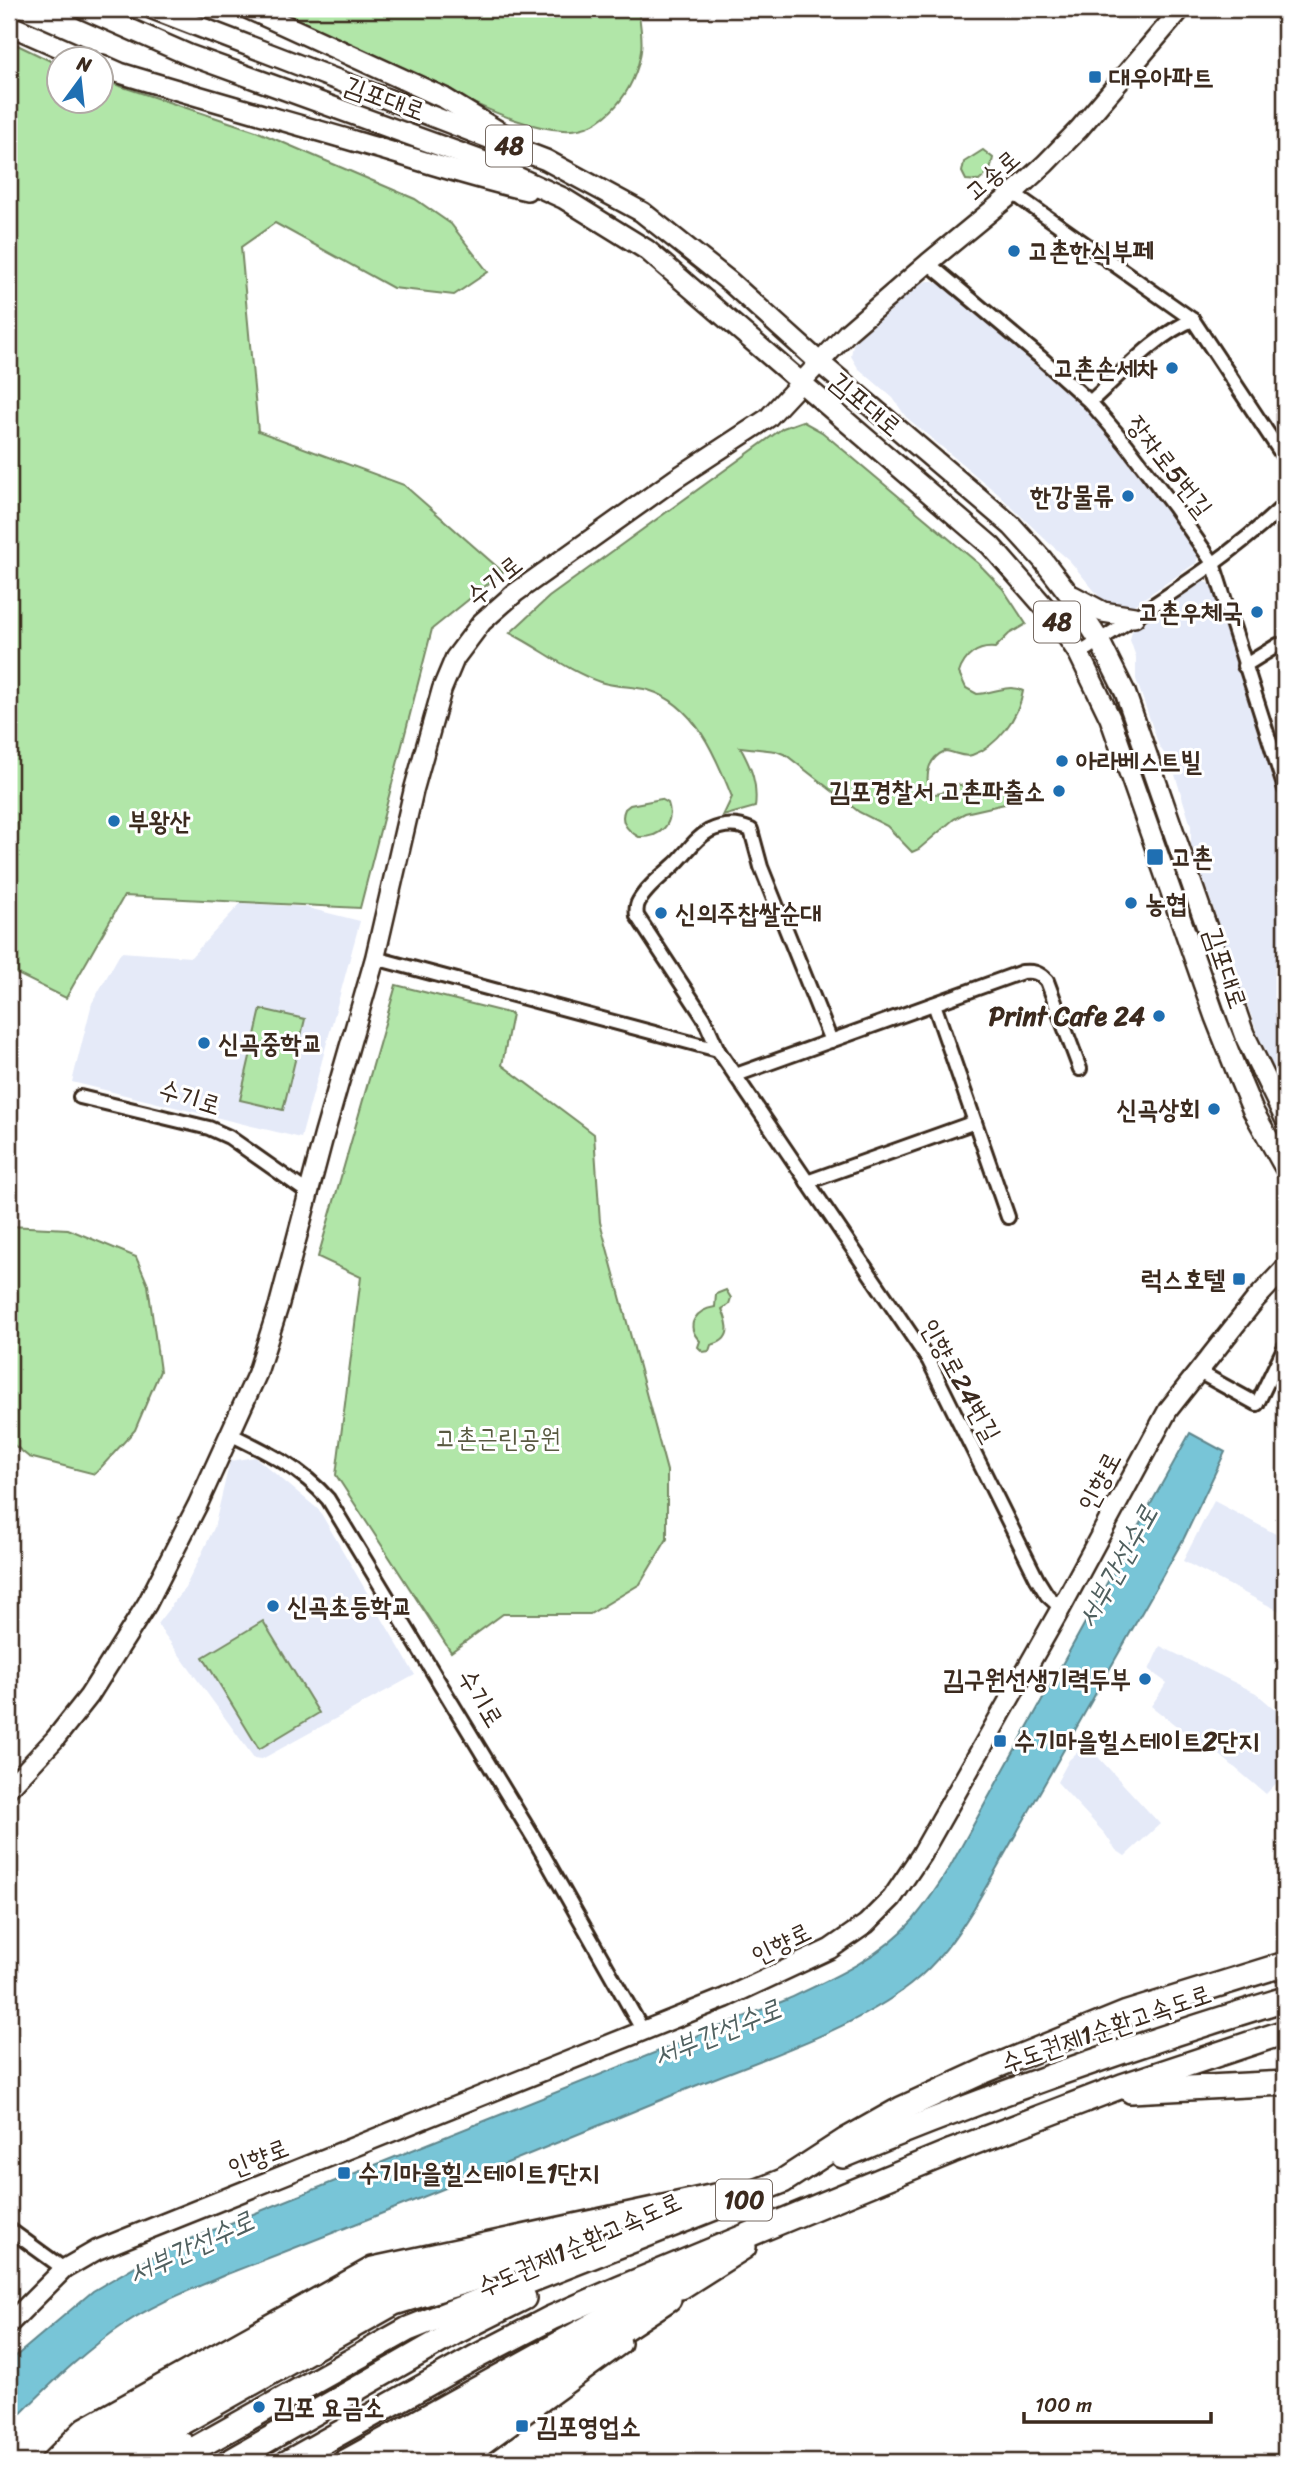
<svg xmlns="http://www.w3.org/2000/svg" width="1294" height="2471" font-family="Sriracha,'Poor Story',sans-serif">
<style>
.built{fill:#e5eaf8}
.green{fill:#b1e6a8;stroke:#768863;stroke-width:2}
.water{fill:#78c5d7;stroke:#60878d;stroke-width:2}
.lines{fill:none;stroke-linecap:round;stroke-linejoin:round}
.street-casing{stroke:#3b2a1e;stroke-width:18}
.secondary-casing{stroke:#3b2a1e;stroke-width:23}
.primary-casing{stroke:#3b2a1e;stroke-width:24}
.highway-casing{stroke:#3b2a1e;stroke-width:28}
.street{stroke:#fff;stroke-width:12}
.secondary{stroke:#fff;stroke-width:18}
.primary{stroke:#fff;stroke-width:19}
.highway{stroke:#fff;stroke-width:23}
.poi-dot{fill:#1f6fb2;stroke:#fff;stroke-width:2.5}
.labels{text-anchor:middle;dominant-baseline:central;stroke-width:6;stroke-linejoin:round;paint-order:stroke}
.shield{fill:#fff;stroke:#766a62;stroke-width:2}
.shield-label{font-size:24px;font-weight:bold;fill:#3b2a1e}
.poi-label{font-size:26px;font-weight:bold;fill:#3b2a1e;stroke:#fff;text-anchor:start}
.street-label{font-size:26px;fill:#3b2a1e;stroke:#fff}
.park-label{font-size:26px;fill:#585940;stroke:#fff}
.water-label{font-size:28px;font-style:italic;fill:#50605f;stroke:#fff}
</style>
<rect width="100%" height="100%" fill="#fff"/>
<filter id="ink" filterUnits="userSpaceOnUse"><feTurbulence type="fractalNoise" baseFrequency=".0143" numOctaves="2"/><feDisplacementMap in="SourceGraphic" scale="14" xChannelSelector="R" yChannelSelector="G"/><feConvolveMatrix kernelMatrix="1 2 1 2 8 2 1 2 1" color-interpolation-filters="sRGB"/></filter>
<g filter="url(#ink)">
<g class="built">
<polygon points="927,281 933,281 946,288 1082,405 1111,436 1196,549 1199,555 1196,563 1125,611 1107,606 1069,560 1048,542 998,494 906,417 893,398 858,368 851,356 853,345 857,339 917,286"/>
<polygon points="1202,581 1210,584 1213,591 1285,815 1285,1093 1258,1035 1191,845 1191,826 1172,765 1159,746 1136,679 1136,657 1130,640 1132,631"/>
<polygon points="241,903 304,907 360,921 301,1138 72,1082 92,1003 121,952 191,957"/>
<polygon points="255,1457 319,1510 415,1675 262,1759 254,1758 157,1624 185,1588 214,1528 230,1461"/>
<polygon points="1214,1501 1285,1539 1285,1614 1183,1561"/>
<polygon points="1160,1646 1256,1693 1285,1718 1285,1774 1266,1794 1214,1750 1211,1753 1151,1706 1167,1683 1149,1670"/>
<polygon points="1086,1744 1160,1824 1125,1856 1116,1850 1105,1834 1057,1782 1069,1760"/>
</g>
<g class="green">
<path d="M269 9H638C640 22 643 37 641 51 636 89 605 133 563 130 528 128 494 112 462 98 397 71 333 39 269 9Z"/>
<polygon points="9,41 59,65 60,102 102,102 102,80 256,131 415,199 451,224 488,272 454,295 393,288 275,223 241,247 258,431 404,485 503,572 432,629 360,908 124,896 66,998 9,970"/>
<polygon points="983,150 993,158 990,171 979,181 966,180 962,172 964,162"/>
<path d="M802 421 822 432 979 564 1003 589 1026 624 1009 634 995 648C977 646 964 657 959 673L966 688 977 694C992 694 1008 683 1023 691 1019 717 997 747 972 755 963 758 955 752 945 751 929 758 925 773 929 790L935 794 942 793 954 783 984 792 1004 791 1018 801 965 813 954 819 919 849 912 852 887 826 859 812 786 755 776 751 740 747C751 767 758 783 755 807L723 816 732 797C716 756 695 704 648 690 633 686 615 687 600 682 568 671 540 648 510 633L549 597 783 428Z"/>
<path d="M661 799 668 803C675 824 660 838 639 837 628 831 619 822 625 809L630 805Z"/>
<polygon points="396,985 512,1014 502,1065 594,1134 600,1222 667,1471 667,1539 640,1584 590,1614 503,1614 451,1652 336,1475 361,1277 318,1257"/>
<polygon points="261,1009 305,1019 283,1110 240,1100"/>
<polygon points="9,1226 68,1229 136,1257 148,1285 160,1371 135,1430 95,1474 29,1457 9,1441"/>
<path d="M726 1290 731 1298 729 1304 722 1309C729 1325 733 1340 711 1345L709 1351 703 1352 698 1347 700 1341C684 1325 696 1310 715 1307L716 1294Z"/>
<polygon points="263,1621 319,1713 259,1749 203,1657"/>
</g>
<path class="water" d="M1190 1433 1225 1452 1184 1538 974 1908C956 1937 938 1963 910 1985 851 2031 755 2061 685 2090 533 2153 381 2215 227 2274 194 2289 156 2303 126 2323 82 2352 46 2389 9 2425V2362L93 2291 144 2261 191 2239 786 2000C831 1979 880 1958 913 1920 927 1903 939 1885 950 1867Z"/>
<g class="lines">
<g class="street-casing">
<g id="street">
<polyline points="1013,193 1193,320 1285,459"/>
<polyline points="928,263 1040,357 1090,402 1126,444 1174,507 1213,563 1285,789"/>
<path d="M1090 402C1119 376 1158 333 1193 320"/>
<path d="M1079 654C1149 607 1224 563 1285 504"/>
<polyline points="1244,666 1278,645 1285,646"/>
<polyline points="375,958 718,1050"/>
<polyline points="934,1004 1008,1217"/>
<path d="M831 1041 761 867 751 830C738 824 723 824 709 831 694 839 686 854 674 865 662 876 647 887 639 901 636 906 636 910 637 916L704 1018 718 1050 929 1361 1037 1579 1047 1595 1061 1608"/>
<path d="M736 1075 1022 972C1033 971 1039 972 1047 981L1080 1069"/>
<polyline points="80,1097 209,1128 229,1137 310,1194"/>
<polyline points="807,1182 975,1122"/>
<polyline points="1199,1372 1257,1404 1285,1346"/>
<path d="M230 1434C267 1452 301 1468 328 1499L536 1842 643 2031"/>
<polyline points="9,2229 64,2269"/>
</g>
</g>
<g class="secondary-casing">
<g id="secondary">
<polyline points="9,1788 55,1739 89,1696 147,1604 198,1504 257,1374 279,1305 324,1135 375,958 414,789 442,689 455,658 482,622 515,593 675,479 768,418 848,332 928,263 1013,193 1045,164 1079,129 1181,9"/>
<polyline points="9,2324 64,2269 97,2250 725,1998 830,1949 866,1924 892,1898 921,1855 1061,1608 1168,1410 1255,1300 1285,1268"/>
</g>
</g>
<g class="primary-casing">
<g id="primary">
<polyline points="84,9 189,55 482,161 563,198 647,250 991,546 1056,620 1079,654 1110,718 1215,1017 1240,1080 1253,1111 1285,1168"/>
<polyline points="153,9 546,160 642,212 730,282 819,362 1012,526 1042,559 1069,594 1099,640 1125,692 1244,1034 1285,1118"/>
<polyline points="249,9 444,98 503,134"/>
<polyline points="9,25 89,60"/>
<path d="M102 65 120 73C199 97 278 119 357 142 414 158 469 177 527 190"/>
<polyline points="1073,596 1103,612 1134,617"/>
</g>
</g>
<g class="highway-casing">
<g id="highway">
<polyline points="1131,2091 1285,2083"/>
<path d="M843 2156C988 2096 1135 2045 1285 1999"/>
<polyline points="466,2273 591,2237"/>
<polyline points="681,2287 744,2247"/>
<polyline points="607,2340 669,2299"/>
<polyline points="495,2405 617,2328"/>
<polyline points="53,2462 86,2429 373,2269 715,2196"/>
<polyline points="81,2462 99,2445 384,2287 479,2262"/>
<polyline points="112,2462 394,2303 476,2278"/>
<polyline points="151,2462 183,2445"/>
<polyline points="171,2462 408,2329 783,2181 846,2140 901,2109 984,2071 1127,2013 1285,1964"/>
<polyline points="229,2462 456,2332 524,2298"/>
<polyline points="288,2462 474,2358 551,2318 620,2288 952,2151 1122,2086 1285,2032"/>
<polyline points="345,2462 689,2272"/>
<polyline points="381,2462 503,2391"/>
<polyline points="422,2462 508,2405"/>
<polyline points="455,2462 619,2343"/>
</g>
</g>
<use href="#street" class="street"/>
<use href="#secondary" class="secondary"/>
<use href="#primary" class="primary"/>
<use href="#highway" class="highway"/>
</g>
</g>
<g class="poi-dot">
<rect x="1088" y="70" width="14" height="14" rx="3.5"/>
<circle cx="1014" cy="251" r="7"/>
<circle cx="1172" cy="368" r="7"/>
<circle cx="1128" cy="496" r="7"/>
<circle cx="1257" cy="612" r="7"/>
<circle cx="1062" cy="761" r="7"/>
<circle cx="1059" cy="791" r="7"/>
<circle cx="114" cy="821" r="7"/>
<rect x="1146" y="848" width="18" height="18" rx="3.5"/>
<circle cx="1131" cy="903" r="7"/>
<circle cx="661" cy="913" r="7"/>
<circle cx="1159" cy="1016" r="7"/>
<circle cx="204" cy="1043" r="7"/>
<circle cx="1214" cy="1109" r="7"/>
<rect x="1232" y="1272" width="14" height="14" rx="3.5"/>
<circle cx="273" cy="1606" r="7"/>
<circle cx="1145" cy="1679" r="7"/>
<rect x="993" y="1734" width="14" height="14" rx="3.5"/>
<rect x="337" y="2166" width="14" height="14" rx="3.5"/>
<circle cx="259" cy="2407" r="7"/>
<rect x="515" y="2419" width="14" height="14" rx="3.5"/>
</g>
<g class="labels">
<g class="shield">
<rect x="486" y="125.5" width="46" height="41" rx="5"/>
<rect x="1034" y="601.5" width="46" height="41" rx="5"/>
<rect x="716" y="2179.5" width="56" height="41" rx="5"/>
</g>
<g class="shield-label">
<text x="509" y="146">48</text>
<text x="1057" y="622">48</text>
<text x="744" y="2200">100</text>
</g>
<g class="poi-label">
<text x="1109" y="77">대우아파트</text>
<text x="1028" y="251">고촌한식부페</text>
<text x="1158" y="368" text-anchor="end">고촌손세차</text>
<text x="1114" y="496" text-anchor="end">한강물류</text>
<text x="1243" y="612" text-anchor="end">고촌우체국</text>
<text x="1076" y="761">아라베스트빌</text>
<text x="1045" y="791" text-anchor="end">김포경찰서 고촌파출소</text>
<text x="128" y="821">부왕산</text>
<text x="1171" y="857">고촌</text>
<text x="1145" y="903">농협</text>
<text x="675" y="913">신의주찹쌀순대</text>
<text x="1145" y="1016" text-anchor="end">Print Cafe 24</text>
<text x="218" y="1043">신곡중학교</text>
<text x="1200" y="1109" text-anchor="end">신곡상회</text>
<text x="1225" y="1279" text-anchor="end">럭스호텔</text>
<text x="287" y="1606">신곡초등학교</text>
<text x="1131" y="1679" text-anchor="end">김구원선생기력두부</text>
<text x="1014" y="1741">수기마을힐스테이트2단지</text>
<text x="358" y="2173">수기마을힐스테이트1단지</text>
<text x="273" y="2407">김포 요금소</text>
<text x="536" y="2426">김포영업소</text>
</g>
<g class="street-label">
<text transform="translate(385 98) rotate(20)">김포대로</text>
<text transform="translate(992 175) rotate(-41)">고송로</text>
<text transform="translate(866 404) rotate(40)">김포대로</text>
<text transform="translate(1170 466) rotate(52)">장차로5번길</text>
<text transform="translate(494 580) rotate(-39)">수기로</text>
<text transform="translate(1226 968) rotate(71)">김포대로</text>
<text transform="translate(190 1097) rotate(17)">수기로</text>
<text transform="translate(961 1380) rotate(61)">인향로24번길</text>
<text transform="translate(1099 1481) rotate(-62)">인향로</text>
<text transform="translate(481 1698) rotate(59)">수기로</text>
<text transform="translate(781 1943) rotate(-26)">인향로</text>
<text transform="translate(1106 2028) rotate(-19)">수도권제1순환고속도로</text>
<text transform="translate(258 2157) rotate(-21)">인향로</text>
<text transform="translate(579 2244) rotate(-24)">수도권제1순환고속도로</text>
</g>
<g class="park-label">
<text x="498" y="1438">고촌근린공원</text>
</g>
<g class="water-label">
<text transform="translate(1117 1566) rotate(-61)">서부간선수로</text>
<text transform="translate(717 2032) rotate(-22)">서부간선수로</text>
<text transform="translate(191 2247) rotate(-25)">서부간선수로</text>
</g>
</g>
<rect width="1294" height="2471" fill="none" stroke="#fff" stroke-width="35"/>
<rect x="18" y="18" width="1259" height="2436" fill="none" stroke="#3b2a1e" stroke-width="2.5" filter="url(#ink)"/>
<g transform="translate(80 80) rotate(15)"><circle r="33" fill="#ffffff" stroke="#b1aaa5" stroke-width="2"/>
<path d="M0-5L12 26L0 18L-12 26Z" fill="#1f6fb2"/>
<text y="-10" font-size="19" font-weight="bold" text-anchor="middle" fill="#3b2a1e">N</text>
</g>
<path d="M1024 2412v10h187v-10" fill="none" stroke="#3b2a1e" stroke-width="3.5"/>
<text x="1035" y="2412" font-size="21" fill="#3b2a1e" stroke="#ffffff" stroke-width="5" paint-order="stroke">100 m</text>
</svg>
